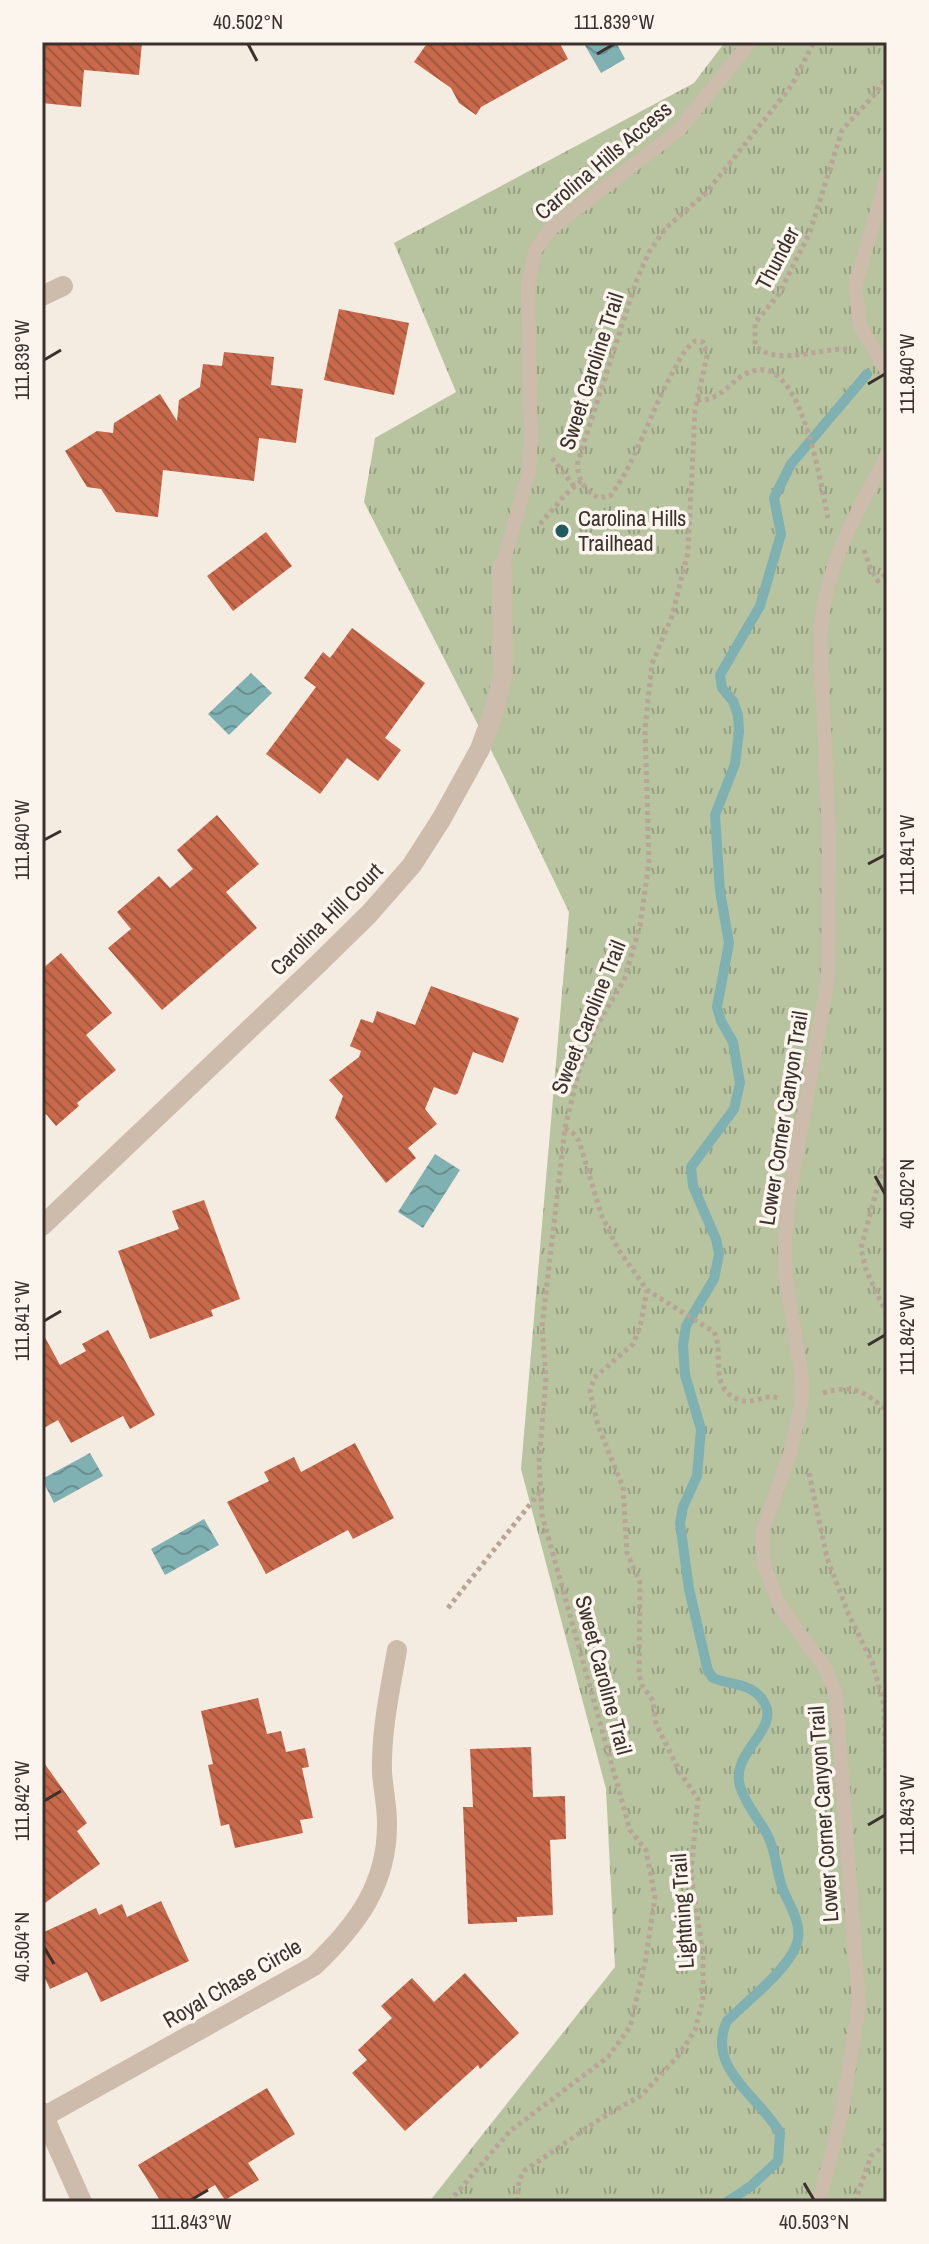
<svg xmlns="http://www.w3.org/2000/svg" width="929" height="2244" font-family="'Archivo Narrow',sans-serif">
<style>
.park{fill:url(#park-tufts)}
.water{fill:url(#water-waves)}
.lines{fill:none;stroke-linecap:round;stroke-linejoin:round}
.stream{stroke:#7fb0b2;stroke-width:10}
.building{fill:url(#building-back-hatch)}
.path{stroke:#b9a596;stroke-width:5;stroke-dasharray:4 4;stroke-linecap:butt}
.lane{stroke:#cdbbac;stroke-width:14}
.street{stroke:#cdbbac;stroke-width:20}
.ticks{fill:none;stroke:#3b302b;stroke-width:3}
.poi-dot{fill:#1f5a5e;stroke:#fbf5ee;stroke-width:3}
.labels{text-anchor:middle;dominant-baseline:central;stroke-width:7;stroke-linejoin:round;paint-order:stroke}
.street-label{font-size:22px;fill:#3b302b;stroke:#fbf5ee}
.poi-label{font-size:22px;fill:#3b302b;stroke:#fbf5ee;text-anchor:start}
.neatline{fill:none;stroke:#3b302b;stroke-width:3}
.ticks-label{font-size:20px;text-anchor:middle;fill:#3b302b}
</style>
<defs>
<pattern id="park-tufts" width="24" height="20" patternUnits="userSpaceOnUse" patternTransform="scale(2)"><rect width="24" height="20" fill="#b8c4a0"/><path d="M3 7l-1-3M5 7V3M7 7l1-3M15 17l-1-3M17 17v-4M19 17l1-3" fill="none" stroke="#97a083"/></pattern>
<pattern id="water-waves" width="16" height="10" patternUnits="userSpaceOnUse" patternTransform="scale(2)"><rect width="16" height="10" fill="#7fb0b2"/><path d="M0 5q4-4 8 0t8 0" fill="none" stroke="#699091"/></pattern>
<pattern id="building-back-hatch" width="6" height="6" patternUnits="userSpaceOnUse" patternTransform="scale(2)"><rect width="6" height="6" fill="#c8694b"/><path d="M-1 5l2 2M0 0l6 6M5-1l2 2" fill="none" stroke="#a4573f"/></pattern>
</defs>
<rect width="100%" height="100%" fill="#f4ebe1"/>
<polygon class="park" points="725,42 887,42 887,2202 429,2202 615,1967 606,1789 521,1469 569,912 497,762 364,502 375,438 456,392 394,243 694,83"/>
<g class="water">
<polygon points="583,42 616,42 625,59 601,73"/>
<polygon points="251,673 272,693 229,735 208,714"/>
<polygon points="435,1154 460,1170 423,1228 398,1212"/>
<polygon points="90,1453 103,1476 54,1503 42,1479"/>
<polygon points="204,1519 219,1545 165,1575 151,1549"/>
</g>
<g class="lines">
<path class="stream" d="M727 2202 751 2186 778 2161 780 2133C760 2097 705 2068 727 2021 747 2001 793 1966 798 1939 801 1921 788 1903 782 1887 776 1869 776 1851 767 1834 758 1818 745 1804 740 1786 730 1753 779 1730 765 1704 754 1682 732 1686 713 1678L708 1671 689 1589 680 1523 683 1507 697 1476 701 1429 685 1375 683 1345 686 1326 714 1279 719 1254 716 1239 693 1186 691 1167 734 1109 740 1083 733 1042 721 1021 717 1007 729 943 720 891 715 815 735 764 739 732 738 715 733 701 722 688 720 675 760 606 781 534 774 498 791 464 867 374"/>
</g>
<g class="building">
<polygon points="42,42 142,42 139,75 84,70 81,107 42,103"/>
<polygon points="428,42 559,42 568,59 481,107 476,115 459,103 451,88 414,62"/>
<polygon points="339,309 409,323 394,395 324,380"/>
<polygon points="224,352 274,357 271,385 303,389 296,443 259,438 254,481 163,470 158,517 116,512 101,489 87,487 65,451 97,431 113,433 114,423 160,394 177,421 179,400 200,387 203,364 222,366"/>
<polygon points="266,532 292,566 233,611 207,576"/>
<polygon points="352,628 425,683 385,738 401,750 378,781 347,758 320,794 266,754 316,687 304,678 323,652 330,658"/>
<polygon points="217,815 259,864 226,892 257,928 162,1010 108,948 131,929 117,912 159,876 170,888 193,869 177,850"/>
<polygon points="61,953 112,1013 86,1035 116,1070 77,1103 79,1106 56,1126 46,1114 42,1117 42,969"/>
<polygon points="431,986 519,1018 503,1063 473,1052 458,1093 455,1095 434,1087 425,1109 437,1124 408,1148 416,1158 386,1183 335,1118 343,1096 329,1080 359,1057 361,1051 350,1046 361,1019 373,1023 377,1011 415,1025"/>
<polygon points="204,1200 240,1299 211,1310 213,1316 150,1339 118,1251 179,1229 172,1211"/>
<polygon points="108,1330 155,1415 130,1429 123,1416 71,1443 58,1420 42,1429 42,1332 60,1365 86,1351 82,1344"/>
<polygon points="355,1443 394,1518 353,1539 348,1530 266,1574 227,1502 269,1481 264,1472 294,1457 301,1472"/>
<polygon points="258,1698 267,1734 281,1731 286,1752 305,1748 309,1767 302,1768 313,1818 300,1820 303,1833 235,1848 229,1824 221,1826 208,1765 213,1764 201,1711"/>
<polygon points="531,1747 533,1797 565,1796 566,1839 550,1840 553,1915 517,1917 517,1922 468,1924 463,1807 473,1807 470,1749"/>
<polygon points="42,1760 87,1823 77,1831 100,1864 42,1905"/>
<polygon points="161,1901 189,1961 101,2002 87,1972 50,1989 42,1972 42,1933 96,1908 99,1915 122,1904 127,1917"/>
<polygon points="465,1973 519,2033 480,2069 478,2065 405,2131 352,2073 367,2060 358,2050 392,2018 381,2006 412,1978 434,2002"/>
<polygon points="267,2088 295,2134 248,2163 259,2180 225,2200 215,2185 186,2202 161,2202 138,2165"/>
</g>
<g class="lines">
<g class="path">
<path d="M847 349C821 348 773 367 755 345V323L779 294 810 232 842 130 875 94 887 77"/>
<path d="M697 400C724 402 732 374 757 370 803 362 821 487 828 518"/>
<polyline points="552,458 574,486"/>
<polyline points="540,524 565,495 581,481"/>
<polyline points="864,550 871,570 878,581 887,573"/>
<polyline points="887,1068 887,1118"/>
<path d="M565 1128 574 1134 579 1141 601 1214 618 1249 647 1290 714 1332C725 1354 707 1389 740 1400 754 1405 765 1393 778 1398"/>
<polyline points="887,1151 861,1248 866,1270 887,1315"/>
<path d="M823 1393C854 1384 864 1391 887 1411"/>
<polyline points="809,1473 827,1558 848,1613 873,1664 884,1706 887,1815"/>
<polyline points="448,1608 539,1493"/>
<path d="M449 2202 510 2131 608 2057 630 2027 645 1963 655 1897 646 1850 630 1830 542 1515 539 1462 546 1378 542 1327 565 1128 578 1074 596 1027 624 980 640 926 649 862 645 728 652 664 672 616 688 552 695 410 707 356 703 342 695 341C684 349 679 361 673 372 651 410 636 463 610 496L599 498C584 491 576 477 578 461L637 279 649 252 666 228 706 193 792 85 814 42"/>
<polyline points="517,2202 519,2181 524,2171 603,2117 642,2095 678,2056 695,2030 703,2000 703,1955 691,1873 698,1799 681,1774 656,1724 653,1701 642,1685 639,1675 640,1583 627,1553 623,1487 598,1426 590,1391 594,1378 633,1344 640,1327 647,1290"/>
<polyline points="855,2202 871,2156 887,2143"/>
</g>
<g class="lane">
<polyline points="887,177 855,286 860,326 887,371"/>
<polyline points="502,567 529,472 531,439 528,287 535,251 548,231 680,129 750,42"/>
<path d="M819 2202 842 2112 859 2005 836 1694 825 1668 780 1606 764 1565 763 1546V1530L791 1450 802 1400V1378L786 1279 785 1242 789 1196 828 979 829 834 820 640C823 570 854 516 887 456"/>
</g>
<g class="street">
<polyline points="42,296 63,286"/>
<polyline points="42,1226 316,966 369,914 412,865 442,818 480,749 494,711 503,674 502,567"/>
<polyline points="42,2112 82,2202"/>
<path d="M45 2116 314 1966C357 1925 388 1884 387 1822 387 1805 383 1789 382 1772 381 1731 390 1690 397 1650"/>
</g>
</g>
<path class="ticks" d="M248 44 257 61M597 54 614 44M44 360 61 350M868 384 885 374M44 840 61 831M868 864 885 855M875 1176 885 1194M44 1321 61 1311M868 1345 885 1335M44 1801 61 1791M868 1825 885 1815M44 1947 54 1964M804 2183 814 2200M191 2200 208 2190"/>
<circle class="poi-dot" cx="562" cy="531" r="8"/>
<g class="labels">
<g class="street-label">
<text transform="translate(603 160) rotate(-40)">Carolina Hills Access</text>
<text transform="translate(777 258) rotate(-62)">Thunder</text>
<text transform="translate(591 371) rotate(-72)">Sweet Caroline Trail</text>
<text transform="translate(326 919) rotate(-45)">Carolina Hill Court</text>
<text transform="translate(588 1017) rotate(-68)">Sweet Caroline Trail</text>
<text transform="translate(783 1118) rotate(-81)">Lower Corner Canyon Trail</text>
<text transform="translate(604 1675) rotate(75)">Sweet Caroline Trail</text>
<text transform="translate(823 1814) rotate(-94)">Lower Corner Canyon Trail</text>
<text transform="translate(682 1911) rotate(-94)">Lightning Trail</text>
<text transform="translate(232 1983) rotate(-30)">Royal Chase Circle</text>
</g>
<g class="poi-label">
<text x="578" y="518">Carolina Hills<tspan x="578" dy="25">Trailhead</tspan></text>
</g>
</g>
<rect width="929" height="2244" fill="none" stroke="#fbf5ee" stroke-width="88"/>
<rect x="44" y="44" width="841" height="2156" class="neatline"/>
<g class="ticks-label">
<text x="248" y="29">40.502°N</text>
<text x="614" y="29">111.839°W</text>
<text transform="translate(22 360) rotate(-90)" y="7">111.839°W</text>
<text transform="translate(907 374) rotate(-90)" y="7">111.840°W</text>
<text transform="translate(22 840) rotate(-90)" y="7">111.840°W</text>
<text transform="translate(907 855) rotate(-90)" y="7">111.841°W</text>
<text transform="translate(907 1194) rotate(-90)" y="7">40.502°N</text>
<text transform="translate(22 1321) rotate(-90)" y="7">111.841°W</text>
<text transform="translate(907 1335) rotate(-90)" y="7">111.842°W</text>
<text transform="translate(22 1801) rotate(-90)" y="7">111.842°W</text>
<text transform="translate(907 1815) rotate(-90)" y="7">111.843°W</text>
<text transform="translate(22 1947) rotate(-90)" y="7">40.504°N</text>
<text x="191" y="2229">111.843°W</text>
<text x="814" y="2229">40.503°N</text>
</g>
</svg>
